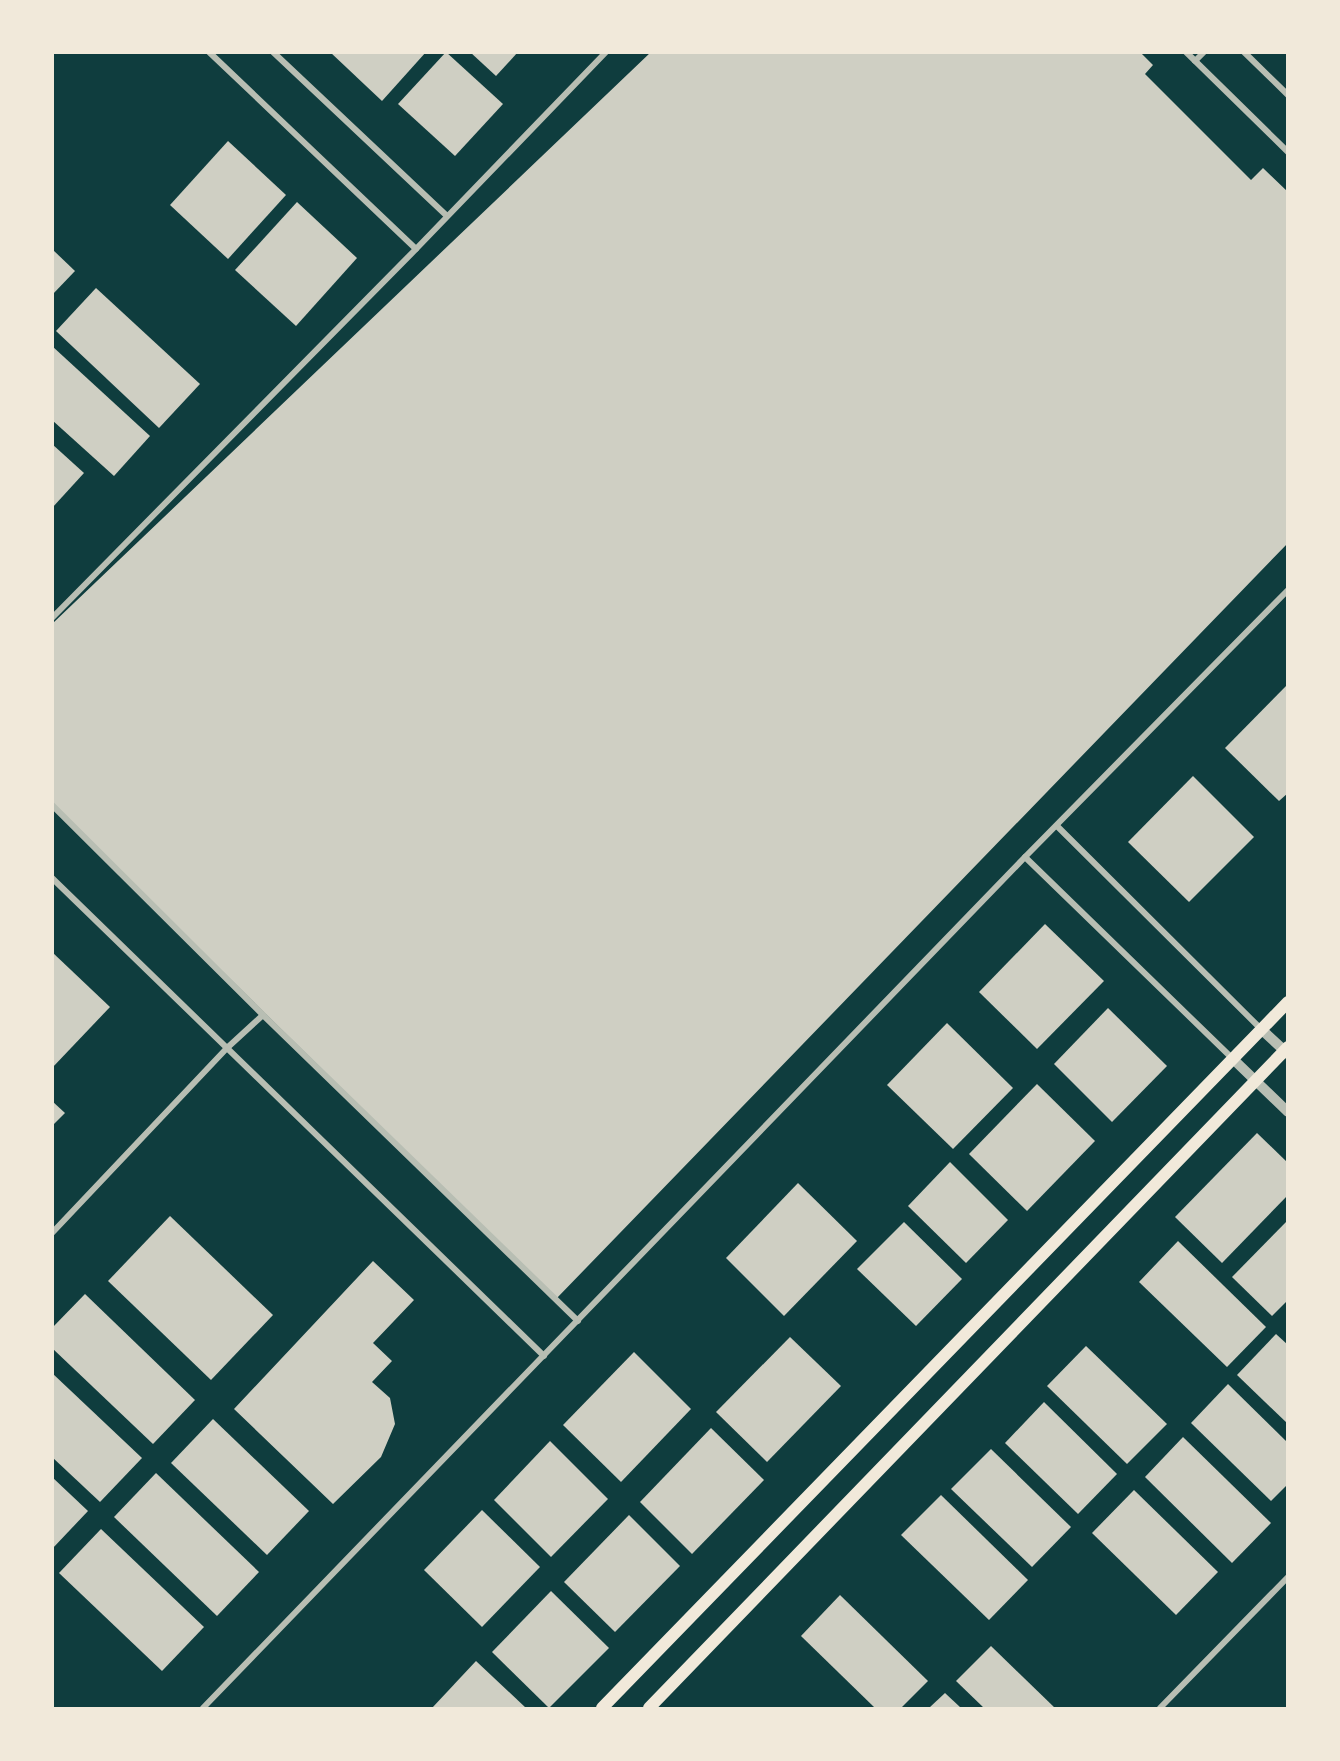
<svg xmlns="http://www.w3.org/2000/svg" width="1340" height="1761" font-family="'PT Sans',sans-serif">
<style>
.building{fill:#cfcfc3}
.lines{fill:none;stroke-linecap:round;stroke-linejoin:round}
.minor{stroke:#b8beb3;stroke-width:6}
.tertiary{stroke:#b8beb3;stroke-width:10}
.secondary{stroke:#f1e9da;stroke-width:12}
</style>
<rect width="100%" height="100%" fill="#0f3d3e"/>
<g class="building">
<polygon points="330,52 426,52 382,101"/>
<polygon points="446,52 503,104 455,156 398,104"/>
<polygon points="470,52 518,52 496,76"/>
<polygon points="651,52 1140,52 1153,65 1145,74 1251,180 1263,168 1288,192 1288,543 556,1299 52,804 52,624"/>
<polygon points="228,141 286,195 228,259 170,205"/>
<polygon points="297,202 357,258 296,326 235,270"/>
<polygon points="52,249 75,271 52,295"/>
<polygon points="96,288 200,384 159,428 56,331"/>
<polygon points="52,346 150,436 114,476 52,420"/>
<polygon points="52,444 84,473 52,508"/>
<polygon points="1288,684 1288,793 1279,801 1225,748"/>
<polygon points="1193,776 1254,837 1189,902 1128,842"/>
<polygon points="1045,924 1104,981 1037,1049 979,992"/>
<polygon points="52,952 110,1007 52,1068"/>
<polygon points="1108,1008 1167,1066 1112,1122 1054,1064"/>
<polygon points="947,1023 1013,1088 953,1149 887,1085"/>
<polygon points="1037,1084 1095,1141 1027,1211 969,1154"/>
<polygon points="52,1101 65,1113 52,1126"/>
<polygon points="1257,1133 1288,1163 1288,1195 1222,1263 1175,1217"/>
<polygon points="950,1162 1008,1220 966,1263 908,1206"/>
<polygon points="798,1183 857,1241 784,1316 726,1258"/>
<polygon points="170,1216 273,1315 211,1380 108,1281"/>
<polygon points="1288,1220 1288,1300 1272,1316 1232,1277"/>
<polygon points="904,1222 962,1279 916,1326 857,1269"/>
<polygon points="1178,1241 1266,1327 1227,1367 1139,1282"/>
<polygon points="373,1261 414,1300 373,1343 392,1361 372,1382 390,1398 395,1424 381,1457 333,1504 234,1409"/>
<polygon points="85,1294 195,1400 153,1444 52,1348 52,1328"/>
<polygon points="1276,1334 1288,1345 1288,1424 1237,1375"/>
<polygon points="790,1337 841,1386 767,1462 716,1412"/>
<polygon points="1086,1346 1167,1424 1127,1464 1047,1386"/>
<polygon points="634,1352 691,1409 621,1482 563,1425"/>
<polygon points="52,1373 142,1458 100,1502 52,1457"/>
<polygon points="1228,1384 1288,1443 1288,1484 1271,1501 1191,1423"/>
<polygon points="1044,1402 1117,1474 1078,1514 1005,1443"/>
<polygon points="213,1419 309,1511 267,1555 171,1463"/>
<polygon points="711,1428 764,1480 692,1554 640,1502"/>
<polygon points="1183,1437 1271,1523 1232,1563 1145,1477"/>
<polygon points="550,1441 608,1499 551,1557 494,1500"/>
<polygon points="991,1449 1071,1527 1032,1567 951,1489"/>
<polygon points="156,1473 259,1572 217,1616 114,1517"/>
<polygon points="52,1477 88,1511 52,1549"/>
<polygon points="1134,1490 1218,1572 1176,1615 1092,1533"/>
<polygon points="941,1495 1028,1580 989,1620 901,1535"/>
<polygon points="482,1510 540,1567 482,1627 424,1570"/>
<polygon points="629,1515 680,1566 615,1632 564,1582"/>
<polygon points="101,1529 204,1627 162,1671 59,1573"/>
<polygon points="551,1591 609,1648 549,1708 492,1652"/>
<polygon points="840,1595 928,1681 901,1708 875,1708 801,1636"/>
<polygon points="991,1646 1055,1708 984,1708 956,1681"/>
<polygon points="476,1661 526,1708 432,1708"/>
<polygon points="945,1693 961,1708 929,1708"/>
</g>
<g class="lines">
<g class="minor">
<polyline points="209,52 416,249"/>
<polyline points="273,52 447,216"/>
<polyline points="1186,52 1288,152"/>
<polyline points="1244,52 1288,95"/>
<polyline points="1195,61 1204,52"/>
<polyline points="52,618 416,249 606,52"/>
<polyline points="52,805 263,1015 578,1321"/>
<polyline points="1057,826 1261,1029"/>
<polyline points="1025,857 1233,1059"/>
<polyline points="52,878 544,1356"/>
<polyline points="52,1233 227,1048 263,1015"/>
<polyline points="203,1708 1025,857 1288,590"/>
<polyline points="1160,1708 1288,1577"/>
</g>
<g class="tertiary">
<polyline points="1261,1029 1288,1054"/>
<polyline points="1233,1059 1288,1112"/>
</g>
<g class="secondary">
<polyline points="602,1708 1288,1002"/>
<polyline points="649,1708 1288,1047"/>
</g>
</g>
<rect width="1340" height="1761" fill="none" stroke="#f1e9da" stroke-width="108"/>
</svg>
